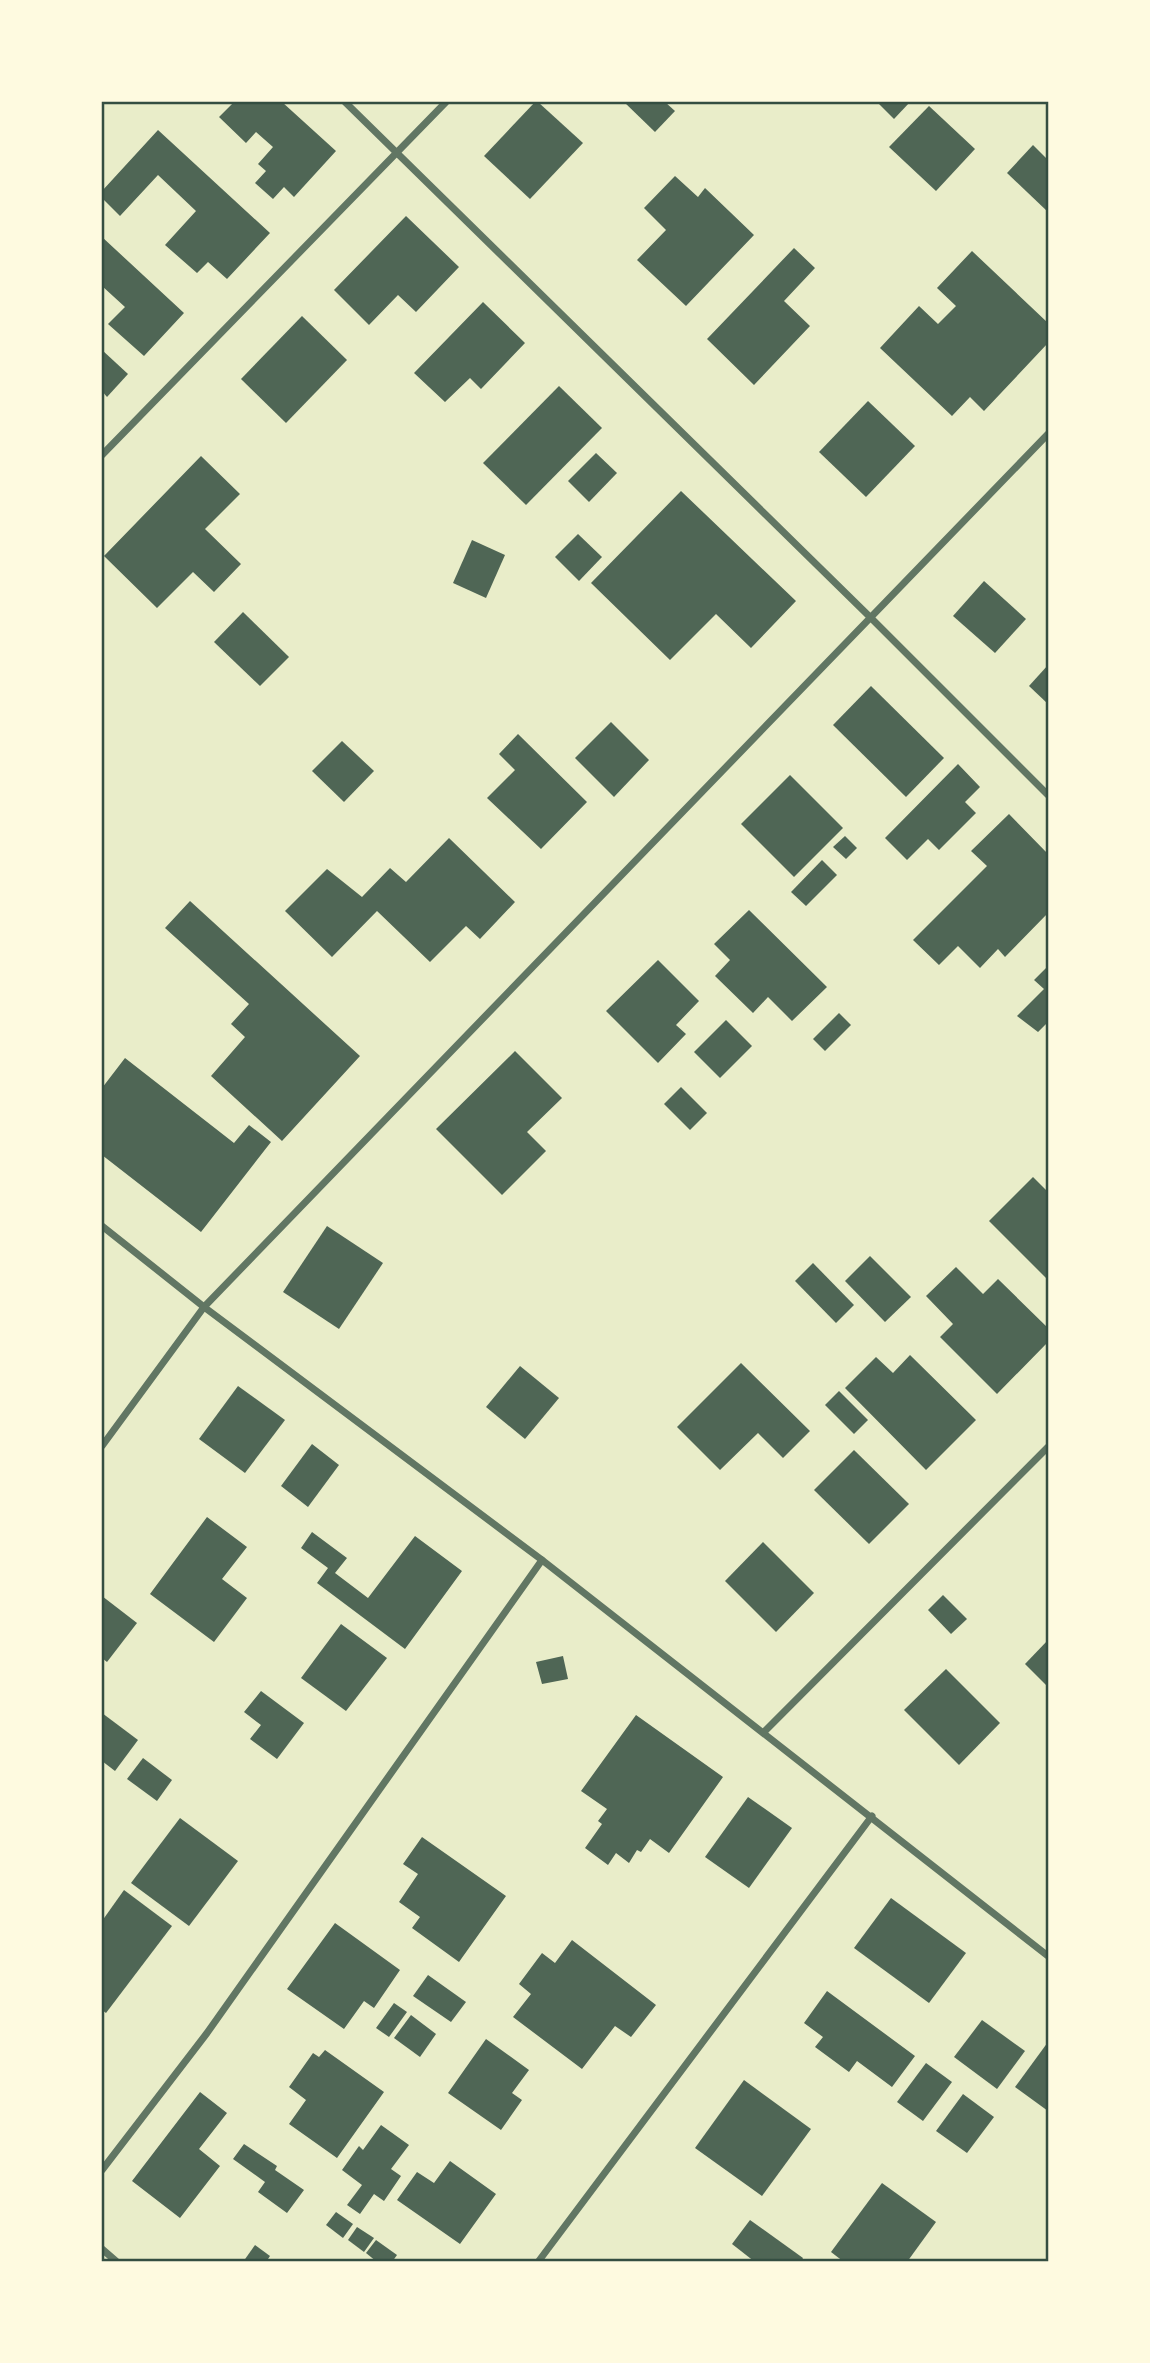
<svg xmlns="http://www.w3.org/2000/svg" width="1150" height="2363" font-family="'Playfair Display',serif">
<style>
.building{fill:#4f6655}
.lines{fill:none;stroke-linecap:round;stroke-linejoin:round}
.minor{stroke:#617663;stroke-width:7}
.neatline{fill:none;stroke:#344e41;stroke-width:2.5}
</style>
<rect width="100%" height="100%" fill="#e9edc9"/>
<g class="building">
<polygon points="234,102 282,102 336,151 294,197 284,187 273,199 255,183 266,171 258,164 273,147 256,132 246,143 219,117"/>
<polygon points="535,102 538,102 583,143 530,199 484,156"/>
<polygon points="624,102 665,102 675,111 655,132"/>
<polygon points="877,102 910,102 894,119"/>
<polygon points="929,106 975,149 936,191 889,147"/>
<polygon points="158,130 270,233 227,279 208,262 197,273 165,245 196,211 158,175 120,216 102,198 102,191"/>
<polygon points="1033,145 1048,160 1048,212 1007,173"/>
<polygon points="675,176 698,197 705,188 754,235 686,306 637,260 666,230 644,208"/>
<polygon points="406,216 459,267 416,312 398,295 369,325 334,290"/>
<polygon points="102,237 184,313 144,356 108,324 125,307 102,286"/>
<polygon points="794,248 815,268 784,301 810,326 754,385 707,339"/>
<polygon points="972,251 1048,323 1048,343 984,411 970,397 952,416 880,348 919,306 938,324 956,306 937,288"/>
<polygon points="483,302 525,343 481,389 470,378 445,402 414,373"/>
<polygon points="302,316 347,360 286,423 241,379"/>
<polygon points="102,350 128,374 107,397 102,391"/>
<polygon points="559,386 602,428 526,505 483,463"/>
<polygon points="868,401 915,446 866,497 819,452"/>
<polygon points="596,453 617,473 589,502 568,481"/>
<polygon points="201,456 240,494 205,529 241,564 214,592 193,572 157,608 104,556"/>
<polygon points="681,491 796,601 751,648 716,614 670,660 591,583"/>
<polygon points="578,534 602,557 579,581 555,557"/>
<polygon points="472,540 505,555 486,598 453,583"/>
<polygon points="984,581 1026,619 995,653 953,616"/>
<polygon points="243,612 289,657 260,686 214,642"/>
<polygon points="1048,665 1048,704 1029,686"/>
<polygon points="871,686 944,758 906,797 833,725"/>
<polygon points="611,722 649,760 614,797 575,758"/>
<polygon points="518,734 587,802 541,849 487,798 515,770 499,754"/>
<polygon points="342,741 374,771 344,802 312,771"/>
<polygon points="958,764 980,787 965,802 976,813 939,850 928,839 907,860 885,838"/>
<polygon points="790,775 843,828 794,877 741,824"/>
<polygon points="1009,814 1048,854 1048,913 1005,957 998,949 980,968 958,946 939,965 913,940 987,866 971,851"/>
<polygon points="845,836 857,848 846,859 833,847"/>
<polygon points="449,838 515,902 480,939 466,926 430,962 377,911 332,957 285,911 327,869 362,897 390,868 406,882"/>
<polygon points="822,860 837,875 806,906 791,892"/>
<polygon points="190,901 360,1056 282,1141 211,1076 245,1037 231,1024 249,1004 165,928"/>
<polygon points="749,910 827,987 792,1021 768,997 753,1013 715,976 730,960 714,944"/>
<polygon points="658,960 699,1001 676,1025 686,1034 658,1063 606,1011"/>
<polygon points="1048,966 1048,1022 1038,1032 1017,1016 1044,989 1034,980"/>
<polygon points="839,1013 851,1025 825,1051 813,1039"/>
<polygon points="726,1020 752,1046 720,1078 694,1052"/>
<polygon points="515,1051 562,1098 527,1132 546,1151 502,1195 436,1129"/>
<polygon points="125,1058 234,1143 249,1125 271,1142 201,1232 102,1155 102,1088"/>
<polygon points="681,1087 707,1113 690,1130 664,1104"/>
<polygon points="1033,1177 1048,1192 1048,1280 989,1221"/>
<polygon points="327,1226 383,1263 339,1329 283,1292"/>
<polygon points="870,1256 911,1297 885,1322 845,1281"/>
<polygon points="813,1263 854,1305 836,1323 795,1281"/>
<polygon points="956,1267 983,1294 998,1279 1048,1328 1048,1342 997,1394 940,1337 953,1324 926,1296"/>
<polygon points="910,1355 976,1420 926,1470 845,1388 876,1357 893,1373"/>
<polygon points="741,1363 810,1431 783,1458 758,1433 720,1470 677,1427"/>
<polygon points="520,1366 559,1398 525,1439 486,1407"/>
<polygon points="238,1386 285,1420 245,1473 199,1439"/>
<polygon points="839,1391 868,1420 854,1434 825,1405"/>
<polygon points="312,1444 339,1465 308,1507 281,1486"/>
<polygon points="854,1450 909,1504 869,1544 814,1490"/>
<polygon points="207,1517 247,1547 222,1579 247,1598 214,1642 150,1594"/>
<polygon points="312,1532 347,1558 335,1573 368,1598 415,1536 462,1571 405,1649 317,1583 328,1568 301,1548"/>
<polygon points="763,1542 814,1593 776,1632 725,1581"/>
<polygon points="943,1595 967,1619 951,1634 928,1610"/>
<polygon points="102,1596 137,1623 107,1662 102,1658"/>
<polygon points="341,1624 387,1658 346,1711 301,1678"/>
<polygon points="1048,1640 1048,1687 1025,1664"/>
<polygon points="563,1656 568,1679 542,1684 536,1662"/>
<polygon points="946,1669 1000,1723 959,1765 904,1710"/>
<polygon points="261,1691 304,1723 277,1759 250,1739 261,1725 244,1712"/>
<polygon points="102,1713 138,1740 115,1771 102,1761"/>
<polygon points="636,1715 723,1777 669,1853 650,1839 641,1852 637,1850 629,1863 616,1853 608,1865 585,1848 602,1824 598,1821 607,1809 581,1791"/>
<polygon points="143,1758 172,1780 157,1801 127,1779"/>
<polygon points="748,1797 792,1828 749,1888 705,1857"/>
<polygon points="180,1818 238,1861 189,1926 131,1883"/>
<polygon points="422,1837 506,1896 459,1962 412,1928 420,1917 399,1902 418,1874 403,1864"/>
<polygon points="124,1890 172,1926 106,2013 102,2010 102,1921"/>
<polygon points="891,1898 966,1953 929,2003 854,1948"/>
<polygon points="335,1923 400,1970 374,2008 364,2001 344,2029 287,1989"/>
<polygon points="572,1940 656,2005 631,2037 615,2026 582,2069 513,2017 531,1994 519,1984 542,1953 555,1963"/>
<polygon points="428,1975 466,2002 451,2022 413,1996"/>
<polygon points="827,1991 915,2056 892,2087 857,2061 849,2072 815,2047 823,2037 804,2023"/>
<polygon points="394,2003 407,2012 389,2037 376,2028"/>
<polygon points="411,2015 436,2034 420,2057 394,2038"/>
<polygon points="982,2020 1025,2051 997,2089 954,2057"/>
<polygon points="486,2039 529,2070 512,2093 522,2100 501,2130 448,2093"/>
<polygon points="1048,2042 1048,2111 1015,2087"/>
<polygon points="325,2050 384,2092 337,2158 289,2124 306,2100 289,2087 313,2053 319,2057"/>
<polygon points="926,2063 952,2082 923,2121 897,2102"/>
<polygon points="744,2080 811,2129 762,2196 695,2148"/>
<polygon points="200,2092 227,2113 199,2149 220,2166 180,2218 132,2181"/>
<polygon points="963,2094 994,2117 967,2153 936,2131"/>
<polygon points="381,2125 409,2145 391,2169 401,2176 384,2201 374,2194 360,2214 347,2205 362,2185 342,2170 359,2146 363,2150"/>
<polygon points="244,2144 277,2166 275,2170 304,2190 287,2213 258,2192 265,2182 233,2159"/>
<polygon points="450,2161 496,2194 460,2244 397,2200 417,2172 434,2183"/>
<polygon points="882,2183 936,2222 907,2262 844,2262 831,2252"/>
<polygon points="336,2212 353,2224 343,2238 326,2225"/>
<polygon points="750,2220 803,2258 801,2262 755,2262 732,2244"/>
<polygon points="357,2227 374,2238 364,2252 348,2240"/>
<polygon points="376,2240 397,2255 392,2262 377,2262 366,2253"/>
<polygon points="255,2245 270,2256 266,2262 243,2262"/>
</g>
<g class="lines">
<g class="minor">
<polyline points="345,102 870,617 1048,795"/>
<polyline points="102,455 446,102"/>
<polyline points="102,1226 204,1307 542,1560 1048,1956"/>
<polyline points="102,1446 204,1307 1048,434"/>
<polyline points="764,1732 1048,1447"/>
<polyline points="102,2170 207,2033 542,1560"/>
<polyline points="102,2249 117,2262"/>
<polyline points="538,2262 872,1816"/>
</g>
</g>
<rect width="1150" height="2363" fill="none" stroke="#fefae0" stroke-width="206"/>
<rect x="103" y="103" width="944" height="2157" class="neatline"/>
</svg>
